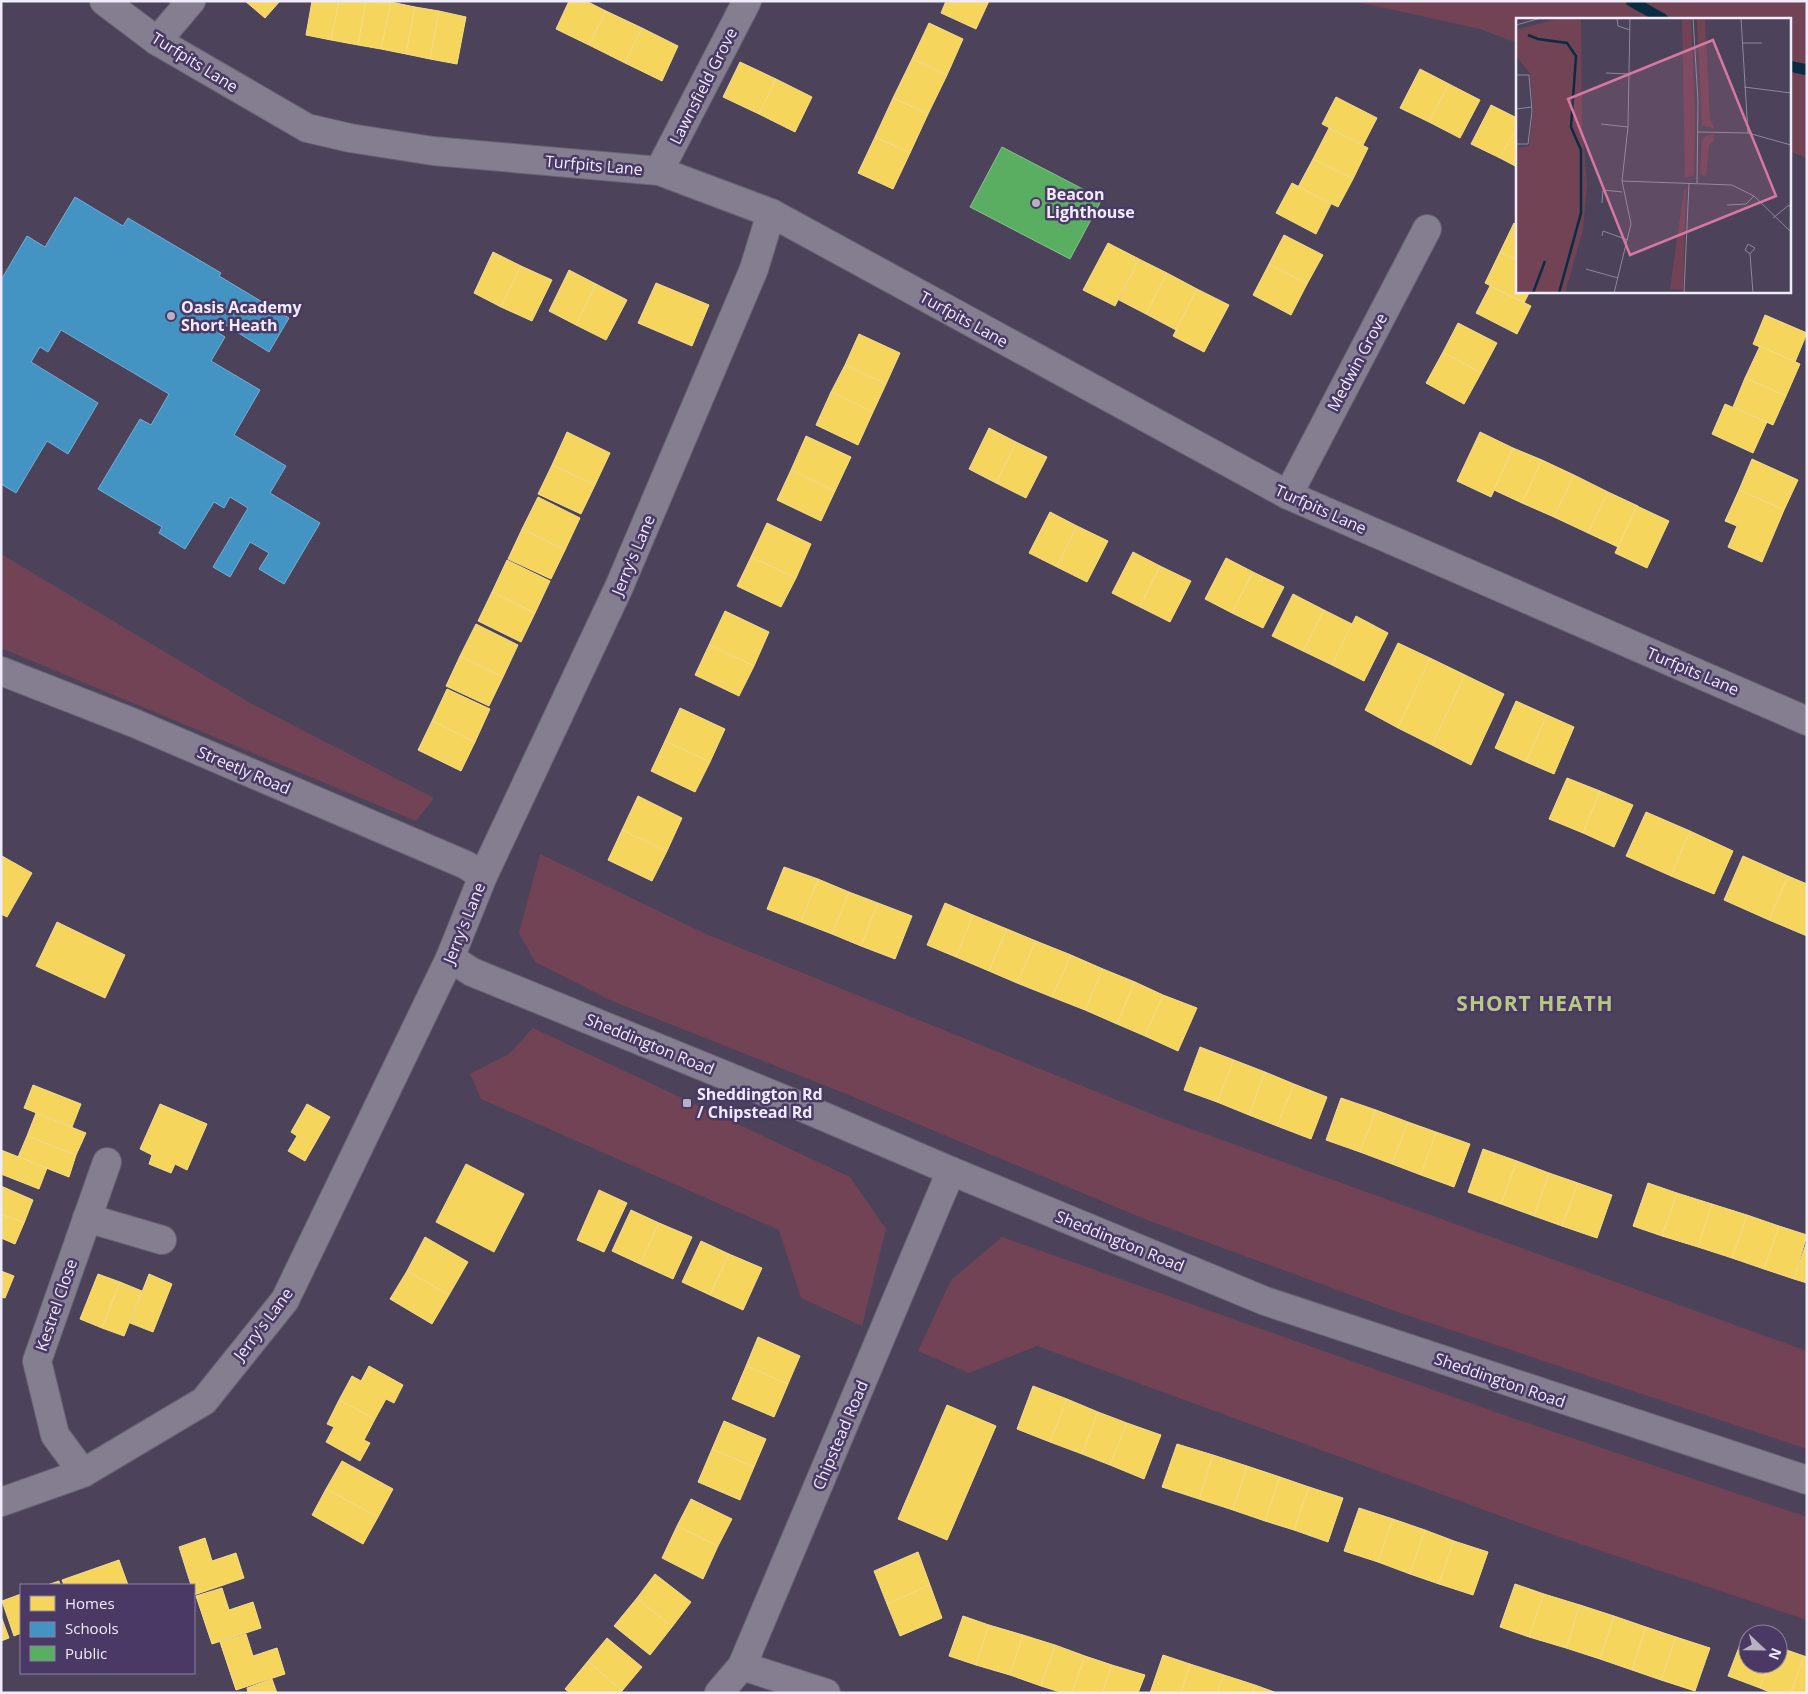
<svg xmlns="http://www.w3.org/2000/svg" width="1808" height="1694" font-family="'Open Sans',sans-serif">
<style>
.green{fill:#714355}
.homes{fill:#f6d55c;stroke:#f4dc8c}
.schools{fill:#4393c3;stroke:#77aed4}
.public{fill:#5aae61;stroke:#87c190}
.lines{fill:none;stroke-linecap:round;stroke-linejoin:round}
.stream{stroke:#0a2c43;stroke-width:11}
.minor-casing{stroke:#696274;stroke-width:30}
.minor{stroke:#847e90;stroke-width:28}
.poi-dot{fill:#b7b1c3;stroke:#493964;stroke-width:2}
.labels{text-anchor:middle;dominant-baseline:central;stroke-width:5;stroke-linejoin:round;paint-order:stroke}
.street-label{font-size:16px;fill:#f0ecfc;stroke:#493964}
.poi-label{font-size:16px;font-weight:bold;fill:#f0ecfc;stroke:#493964;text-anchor:start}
.district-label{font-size:21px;font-weight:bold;letter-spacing:1px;fill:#b8ca80;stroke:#493964}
.inset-river{fill:none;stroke:#0a2c43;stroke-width:2.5}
.inset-road{fill:none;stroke:#8e879b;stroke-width:1}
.view{fill:#d777a3;fill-opacity:0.15;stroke:#d777a3;stroke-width:2.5}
.inset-edge{fill:none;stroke:#f0ecfc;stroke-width:2.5}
</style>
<rect width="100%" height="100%" fill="#4c435a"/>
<g class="green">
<polygon points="1353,1 1807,1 1807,158 1789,151 1789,19 1517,19 1517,43 1480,29"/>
<polygon points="1,554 252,704 434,798 416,821 1,648"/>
<polygon points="540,854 706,934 1164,1119 1807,1351 1807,1449 1403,1314 1147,1220 849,1095 612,1001 535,962 519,933"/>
<polygon points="533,1028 850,1177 886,1229 862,1326 801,1298 779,1230 481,1099 470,1074 509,1054"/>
<polygon points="1002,1237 1504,1415 1807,1517 1807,1620 1542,1531 1037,1346 969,1373 918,1351 951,1280"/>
</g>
<g class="homes">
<polygon points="245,1 280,1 265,18"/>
<polygon points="312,1 339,1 331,40 306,35"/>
<polygon points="339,1 366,1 358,45 331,40"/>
<polygon points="366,1 391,2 381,49 358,45"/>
<polygon points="569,1 586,1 606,11 589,45 556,29"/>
<polygon points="946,1 989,1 976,29 941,13"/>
<polygon points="391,2 415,7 406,54 381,49"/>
<polygon points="415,7 439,11 430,59 406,54"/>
<polygon points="439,11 466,17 457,64 430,59"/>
<polygon points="606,11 642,28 625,63 589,45"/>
<polygon points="929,23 963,39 947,75 912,59"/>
<polygon points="642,28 678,46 662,81 625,63"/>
<polygon points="912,59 947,75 928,114 893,98"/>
<polygon points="740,62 776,79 759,114 723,97"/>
<polygon points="1420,69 1449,84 1429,122 1400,108"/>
<polygon points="776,79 812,97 795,132 759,114"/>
<polygon points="1449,84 1480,100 1460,138 1429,122"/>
<polygon points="1336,97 1377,118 1363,145 1322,124"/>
<polygon points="893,98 928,114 910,153 875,137"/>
<polygon points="1491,105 1517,118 1517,127 1500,158 1471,144"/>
<polygon points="1517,127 1517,167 1500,158"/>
<polygon points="1329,128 1368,148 1353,179 1313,159"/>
<polygon points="875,137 910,153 893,189 858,173"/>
<polygon points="1313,159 1353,179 1338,207 1298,187"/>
<polygon points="1292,183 1331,204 1316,234 1276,213"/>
<polygon points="1514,223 1517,225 1517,260 1500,252"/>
<polygon points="1284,235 1323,255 1307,284 1269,264"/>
<polygon points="1108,243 1139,259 1115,306 1083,290"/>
<polygon points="493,252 521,266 501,307 474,293"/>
<polygon points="1500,252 1517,260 1517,291 1530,291 1524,303 1485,283"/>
<polygon points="1139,259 1167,273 1146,314 1119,300"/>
<polygon points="1269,264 1307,284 1291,315 1253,295"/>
<polygon points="521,266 552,280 532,321 501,307"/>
<polygon points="569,270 596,284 576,325 549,311"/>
<polygon points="1167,273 1197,289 1176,330 1146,314"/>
<polygon points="656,283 709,305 692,346 638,323"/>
<polygon points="596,284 627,300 606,340 576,325"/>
<polygon points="1490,286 1531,306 1517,334 1476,313"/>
<polygon points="1197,289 1229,305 1204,352 1173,336"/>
<polygon points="1765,315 1807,333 1795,362 1753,344"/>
<polygon points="1458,323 1497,343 1481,373 1443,352"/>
<polygon points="859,334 900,353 886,384 845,365"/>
<polygon points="1760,346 1800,364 1786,396 1745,378"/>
<polygon points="1443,352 1481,373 1464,404 1426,383"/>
<polygon points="845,365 886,384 873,412 831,392"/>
<polygon points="1745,378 1786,396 1773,425 1733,407"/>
<polygon points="831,392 873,412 858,445 816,425"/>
<polygon points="1725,404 1767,422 1753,453 1712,434"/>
<polygon points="989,428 1016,442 996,483 969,469"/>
<polygon points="567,432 610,453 595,485 552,465"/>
<polygon points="1480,432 1513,448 1491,497 1457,481"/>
<polygon points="806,436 851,457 835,491 791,470"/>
<polygon points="1016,442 1047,457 1026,498 996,483"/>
<polygon points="1513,448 1542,460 1522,503 1494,490"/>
<polygon points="1752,459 1798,480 1784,510 1739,490"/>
<polygon points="1542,460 1574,475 1554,517 1522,503"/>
<polygon points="552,465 595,485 581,514 538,494"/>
<polygon points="791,470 835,491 821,521 777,500"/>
<polygon points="1574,475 1608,492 1588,533 1554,517"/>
<polygon points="1739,490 1784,510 1762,562 1728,547 1737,526 1725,521"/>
<polygon points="1608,492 1638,506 1618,547 1588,533"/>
<polygon points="538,497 580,518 565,550 522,529"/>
<polygon points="1637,506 1669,521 1647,568 1615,553"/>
<polygon points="1050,512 1077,526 1057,567 1029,553"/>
<polygon points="767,523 811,544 796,578 751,557"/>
<polygon points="1077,526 1108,541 1087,582 1057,567"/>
<polygon points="522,529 565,550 551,579 508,559"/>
<polygon points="1133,552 1160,566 1140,607 1112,593"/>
<polygon points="751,557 796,578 781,607 737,586"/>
<polygon points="1226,558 1253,572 1232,613 1205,599"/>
<polygon points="507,560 550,581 535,613 492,592"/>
<polygon points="1160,566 1191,581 1170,622 1140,607"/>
<polygon points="1253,572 1284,587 1263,628 1232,613"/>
<polygon points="492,592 535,613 521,642 478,621"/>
<polygon points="1293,594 1324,610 1303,651 1272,636"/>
<polygon points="1324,610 1352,624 1332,665 1303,651"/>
<polygon points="725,611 769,632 754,666 709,645"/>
<polygon points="1356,616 1388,633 1364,681 1332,665"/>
<polygon points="476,624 518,645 503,677 460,656"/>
<polygon points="1398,643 1430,658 1398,728 1365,710"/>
<polygon points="709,645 754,666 739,696 695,675"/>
<polygon points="460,656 503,677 489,706 446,686"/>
<polygon points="1430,658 1465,675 1432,745 1398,728"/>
<polygon points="1465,675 1504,694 1471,765 1432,745"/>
<polygon points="447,689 490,709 475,742 432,721"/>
<polygon points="1516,701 1547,715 1526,762 1495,748"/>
<polygon points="680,708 725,729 710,762 665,741"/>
<polygon points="1547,715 1574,727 1554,774 1526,762"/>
<polygon points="432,721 475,742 461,771 418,750"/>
<polygon points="665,741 710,762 695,792 651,771"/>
<polygon points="1567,778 1600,791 1583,833 1549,819"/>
<polygon points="1600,791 1633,805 1614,847 1583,833"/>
<polygon points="638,796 682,818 667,851 622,830"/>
<polygon points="1646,812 1690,831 1671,876 1626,856"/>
<polygon points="622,830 667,851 652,881 608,860"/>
<polygon points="1690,831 1733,851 1714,894 1671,876"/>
<polygon points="2,856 32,873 7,917 1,914"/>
<polygon points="1743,856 1788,876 1769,920 1724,900"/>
<polygon points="784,867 818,879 801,922 767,909"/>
<polygon points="1788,876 1807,884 1807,936 1769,920"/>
<polygon points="818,879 849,892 832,934 801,922"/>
<polygon points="849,892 878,903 861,946 832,934"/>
<polygon points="878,903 912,916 895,959 861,946"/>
<polygon points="945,903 973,915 956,957 927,945"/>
<polygon points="973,915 1007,929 989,971 956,957"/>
<polygon points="57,922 125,955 105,998 36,966"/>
<polygon points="1007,929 1036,941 1017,983 989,971"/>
<polygon points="1036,941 1071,955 1052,997 1017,983"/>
<polygon points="1071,955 1103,969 1085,1010 1052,997"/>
<polygon points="1103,969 1135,982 1117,1024 1085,1010"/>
<polygon points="1135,982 1163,995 1145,1036 1117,1024"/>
<polygon points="1163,995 1197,1008 1178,1051 1145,1036"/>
<polygon points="1200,1047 1234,1060 1217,1102 1184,1090"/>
<polygon points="1234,1060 1265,1072 1249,1115 1217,1102"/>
<polygon points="1265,1072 1294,1084 1277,1126 1249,1115"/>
<polygon points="1294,1084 1327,1097 1311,1139 1277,1126"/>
<polygon points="33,1085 81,1104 72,1127 24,1108"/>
<polygon points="1341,1098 1376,1110 1360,1152 1326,1140"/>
<polygon points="160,1104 207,1124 187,1170 175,1164 171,1173 149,1164 152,1155 140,1149"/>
<polygon points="307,1104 330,1117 305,1161 288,1151 297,1136 291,1132"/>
<polygon points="1376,1110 1408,1122 1392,1164 1360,1152"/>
<polygon points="36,1113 86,1133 76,1155 27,1136"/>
<polygon points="1408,1122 1436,1132 1421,1175 1392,1164"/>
<polygon points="1436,1132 1470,1144 1454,1187 1421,1175"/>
<polygon points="27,1136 76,1155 69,1177 18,1157"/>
<polygon points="1483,1149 1517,1161 1501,1204 1468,1192"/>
<polygon points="1,1150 47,1168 39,1189 1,1174"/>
<polygon points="1517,1161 1549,1173 1534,1216 1501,1204"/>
<polygon points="466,1164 524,1194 494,1252 436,1222"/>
<polygon points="1549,1173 1578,1183 1562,1226 1534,1216"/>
<polygon points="1578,1183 1612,1195 1597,1238 1562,1226"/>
<polygon points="1648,1183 1677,1193 1662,1236 1633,1226"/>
<polygon points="1,1186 33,1200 24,1223 1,1214"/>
<polygon points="599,1190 627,1203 604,1252 577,1240"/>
<polygon points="1677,1193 1712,1204 1698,1247 1662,1236"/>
<polygon points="1712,1204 1747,1215 1732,1258 1698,1247"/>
<polygon points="631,1210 659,1223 640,1264 612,1251"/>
<polygon points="1,1214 24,1223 15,1244 1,1238"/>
<polygon points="1747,1215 1779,1226 1764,1269 1732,1258"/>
<polygon points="659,1223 692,1237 673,1279 640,1264"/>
<polygon points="1779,1226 1807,1235 1794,1279 1764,1269"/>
<polygon points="425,1237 468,1262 449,1295 407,1271"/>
<polygon points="701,1241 729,1254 710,1295 682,1282"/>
<polygon points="1807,1241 1807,1283 1794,1279"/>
<polygon points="729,1254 762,1268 743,1310 710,1295"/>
<polygon points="1,1271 14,1276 5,1298 1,1297"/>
<polygon points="407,1271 449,1295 432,1324 390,1299"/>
<polygon points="98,1274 120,1282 102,1328 80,1319"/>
<polygon points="149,1274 172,1284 153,1332 130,1323"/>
<polygon points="120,1282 142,1291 124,1336 102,1328"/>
<polygon points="758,1337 800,1356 788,1384 746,1366"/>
<polygon points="369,1366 403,1385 394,1403 386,1399 375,1419 339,1400 352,1376 361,1381"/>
<polygon points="746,1366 788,1384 774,1417 732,1399"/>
<polygon points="1033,1386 1067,1399 1050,1442 1017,1429"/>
<polygon points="1067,1399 1098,1412 1082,1454 1050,1442"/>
<polygon points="339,1400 375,1419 364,1440 370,1443 360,1461 326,1442 334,1427 327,1424"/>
<polygon points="947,1405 996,1426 947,1540 898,1519"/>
<polygon points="1098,1412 1127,1423 1110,1465 1082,1454"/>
<polygon points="724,1421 766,1439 754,1467 712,1449"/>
<polygon points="1127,1423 1161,1435 1144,1479 1110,1465"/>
<polygon points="1177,1444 1213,1455 1199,1499 1162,1487"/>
<polygon points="712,1449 754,1467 740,1500 698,1482"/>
<polygon points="1213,1455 1247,1466 1233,1510 1199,1499"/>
<polygon points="342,1461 393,1489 378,1517 326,1489"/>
<polygon points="1247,1466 1280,1477 1265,1521 1233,1510"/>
<polygon points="1280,1477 1309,1487 1294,1530 1265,1521"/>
<polygon points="1309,1487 1343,1498 1328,1542 1294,1530"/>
<polygon points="326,1489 378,1517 363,1544 312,1515"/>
<polygon points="691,1499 732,1519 718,1546 677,1526"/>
<polygon points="1359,1508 1393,1519 1378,1562 1344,1551"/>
<polygon points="1393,1519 1425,1530 1410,1574 1378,1562"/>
<polygon points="677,1526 718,1546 703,1579 662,1558"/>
<polygon points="1425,1530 1454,1541 1439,1584 1410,1574"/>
<polygon points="205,1538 212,1561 236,1553 244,1578 194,1595 194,1585 191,1585 179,1547"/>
<polygon points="1454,1541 1488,1552 1473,1595 1439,1584"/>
<polygon points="918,1552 930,1585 887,1604 874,1571"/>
<polygon points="119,1560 128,1585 64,1585 62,1580"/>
<polygon points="655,1574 691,1602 672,1627 637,1598"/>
<polygon points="59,1581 60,1585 47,1585"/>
<polygon points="1515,1584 1544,1594 1529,1637 1500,1627"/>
<polygon points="930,1585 942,1618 900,1636 887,1604"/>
<polygon points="222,1588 229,1610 253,1602 261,1628 212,1644 196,1596"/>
<polygon points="21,1594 21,1633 14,1636 2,1601"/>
<polygon points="1544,1594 1580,1605 1566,1648 1529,1637"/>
<polygon points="637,1598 672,1627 650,1655 614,1626"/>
<polygon points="1580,1605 1614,1616 1600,1659 1566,1648"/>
<polygon points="1,1616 9,1638 1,1641"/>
<polygon points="963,1616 989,1625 976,1665 949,1656"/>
<polygon points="1614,1616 1646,1627 1632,1670 1600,1659"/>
<polygon points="989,1625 1023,1635 1010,1675 976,1665"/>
<polygon points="1646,1627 1676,1637 1661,1680 1632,1670"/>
<polygon points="246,1634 253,1656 277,1648 285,1674 236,1690 220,1642"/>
<polygon points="1744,1634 1748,1635 1748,1664 1769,1664 1760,1688 1728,1676"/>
<polygon points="1023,1635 1055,1645 1041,1686 1010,1675"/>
<polygon points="1676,1637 1710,1648 1695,1691 1661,1680"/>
<polygon points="607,1638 642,1667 622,1691 588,1661"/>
<polygon points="1055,1645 1085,1656 1072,1693 1063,1693 1041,1686"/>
<polygon points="1778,1647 1804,1656 1791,1693 1772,1693 1760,1688 1769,1664 1778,1664"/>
<polygon points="1163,1655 1190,1664 1181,1693 1150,1693"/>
<polygon points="1085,1656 1112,1665 1102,1693 1072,1693"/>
<polygon points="1804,1656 1807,1657 1807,1693 1791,1693"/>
<polygon points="588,1661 622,1691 621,1693 570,1693 565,1689"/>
<polygon points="1190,1664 1224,1675 1217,1693 1181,1693"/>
<polygon points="1112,1665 1145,1675 1138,1693 1102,1693"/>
<polygon points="1224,1675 1255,1685 1252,1693 1217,1693"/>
<polygon points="272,1679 277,1693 248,1693 247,1688"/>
<polygon points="1255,1685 1277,1693 1252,1693"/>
</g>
<polygon class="schools" points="75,197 123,226 128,218 221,273 219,276 289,318 269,352 224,324 219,333 225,337 211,361 260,390 234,435 286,466 270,493 320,523 284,584 259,569 269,553 250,542 230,577 213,567 248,508 230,497 224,508 214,502 185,549 159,533 162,527 98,489 140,419 151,425 169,394 61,330 48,352 40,347 31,362 98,403 68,454 47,441 16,493 1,484 1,280 27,236 45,247"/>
<polygon class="public" points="1002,147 1102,199 1070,259 970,207"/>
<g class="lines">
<g class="stream">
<polyline points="1631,1 1663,19"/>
<polyline points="1789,66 1807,70"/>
</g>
<g class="minor-casing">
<g id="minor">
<polyline points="104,1 157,41 307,128 350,138 433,151 659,171 771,213 1288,495 1807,721"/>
<polyline points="157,41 191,1"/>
<polyline points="659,171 747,1"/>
<polyline points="1288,495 1427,229"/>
<polyline points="1,671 134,723 466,865 483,876"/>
<polyline points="450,958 472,972 783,1099 951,1171 1265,1301 1807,1480"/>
<polyline points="87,1218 162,1240"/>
<polyline points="83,1473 55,1435 37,1361 107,1162"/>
<polyline points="1,1502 83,1473 204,1401 285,1300 450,958 483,876 619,587 754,269 771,213"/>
<polyline points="742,1666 826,1693"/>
<polyline points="719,1693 742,1666 951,1171"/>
</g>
</g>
<use href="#minor" class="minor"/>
</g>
<g class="poi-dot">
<circle cx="1036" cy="203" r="5"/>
<circle cx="171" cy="316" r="5"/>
<rect x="682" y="1098" width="10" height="10" rx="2.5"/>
</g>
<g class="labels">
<g class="street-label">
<text transform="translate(195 62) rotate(32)">Turfpits Lane</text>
<text transform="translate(703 86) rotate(-63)">Lawnsfield Grove</text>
<text transform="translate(594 165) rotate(5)">Turfpits Lane</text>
<text transform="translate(964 319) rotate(29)">Turfpits Lane</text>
<text transform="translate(1357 362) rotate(-62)">Medwin Grove</text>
<text transform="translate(1321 509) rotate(24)">Turfpits Lane</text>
<text transform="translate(633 555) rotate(-67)">Jerry's Lane</text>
<text transform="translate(1693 671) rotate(23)">Turfpits Lane</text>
<text transform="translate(244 770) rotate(23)">Streetly Road</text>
<text transform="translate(464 923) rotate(-68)">Jerry's Lane</text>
<text transform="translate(650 1044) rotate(22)">Sheddington Road</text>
<text transform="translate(1120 1241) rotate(22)">Sheddington Road</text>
<text transform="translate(56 1305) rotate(-71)">Kestrel Close</text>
<text transform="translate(263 1324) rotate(-53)">Jerry's Lane</text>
<text transform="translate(1500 1380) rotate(19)">Sheddington Road</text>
<text transform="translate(840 1435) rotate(-67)">Chipstead Road</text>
</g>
<g class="poi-label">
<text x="1046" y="194">Beacon<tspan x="1046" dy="18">Lighthouse</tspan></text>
<text x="181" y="307">Oasis Academy<tspan x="181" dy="18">Short Heath</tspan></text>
<text x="697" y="1094">Sheddington Rd<tspan x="697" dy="18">/ Chipstead Rd</tspan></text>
</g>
<g class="district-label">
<text x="1535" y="1003">SHORT HEATH</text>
</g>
</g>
<g transform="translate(1516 18)">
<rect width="275" height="275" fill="#4c435a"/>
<path d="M44 0H65L66 108 71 167 67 212 49 275H0V130L13 128 17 93 14 55 0 38V12ZM166 0H175L179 96 178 157 169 160ZM181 0H189L194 101 199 111 186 107ZM198 116V123L193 127 190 159 184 155 186 123 189 118ZM168 172H170L167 272 154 271Z" fill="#714355"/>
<path class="inset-river" d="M12 17 22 21 51 25 60 38 55 109 65 132V195L43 275M17 275 29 243"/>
<path class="inset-road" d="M101 0 102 8 114 12M177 0 182 83 181 165M225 0 232 115M0 7 25 0M226 25H246M90 55 114 56M0 57H13L16 93 12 126H0M228 69 275 75M0 91 16 89M85 106 112 109M182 114 232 115 275 127M106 163 216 167 238 178 275 214M86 185 87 172 106 174M211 187 230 186 238 178M257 200 273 187 275 190M86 218 87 213 112 222M234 236 229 232 232 226 239 230 234 236 237 275M70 251 102 260M98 275 115 206 106 163 112 109 114 0M168 275 173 165"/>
<path class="view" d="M197 22 260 178 114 237 52 81Z"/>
<rect width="275" height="275" class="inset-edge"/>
</g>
<rect width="1808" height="1694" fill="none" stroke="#f0ecfc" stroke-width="5"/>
<rect x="20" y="1584" width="175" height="90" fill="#493964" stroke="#8c81a1"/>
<rect x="30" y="1596" width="25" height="15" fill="#f6d55c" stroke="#8c81a1"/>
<text x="65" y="1609" font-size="15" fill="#f0ecfc">Homes</text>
<rect x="30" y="1622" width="25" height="15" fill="#4393c3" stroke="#8c81a1"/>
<text x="65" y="1634" font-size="15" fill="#f0ecfc">Schools</text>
<rect x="30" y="1646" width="25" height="15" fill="#5aae61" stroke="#8c81a1"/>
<text x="65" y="1659" font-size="15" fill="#f0ecfc">Public</text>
<g transform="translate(1763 1649) rotate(112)"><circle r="24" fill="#493964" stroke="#8c81a1"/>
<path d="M0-4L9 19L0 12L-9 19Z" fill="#b7b1c3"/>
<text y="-8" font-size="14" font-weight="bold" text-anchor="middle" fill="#f0ecfc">N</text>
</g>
</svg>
